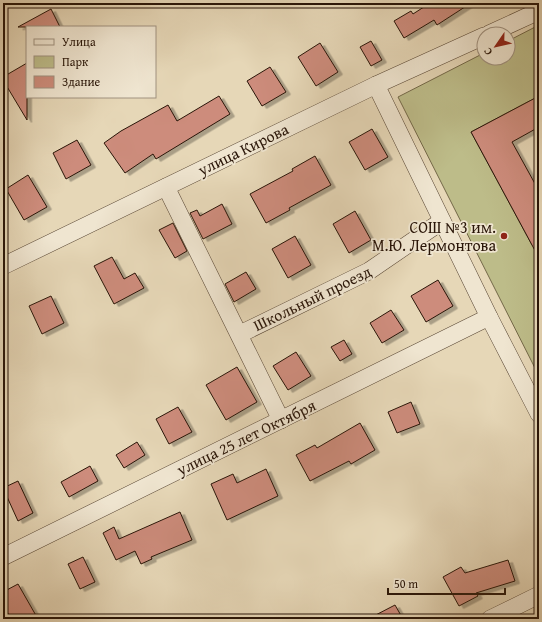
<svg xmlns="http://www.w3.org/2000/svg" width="542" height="622" font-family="'Gentium Book Plus',serif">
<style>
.green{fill:#bdbc89;stroke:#736848}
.building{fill:#cd8c7b;stroke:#291508;filter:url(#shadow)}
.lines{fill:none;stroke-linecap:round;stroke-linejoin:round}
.minor-casing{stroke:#584634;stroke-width:18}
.minor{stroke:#efe5d0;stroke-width:17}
.poi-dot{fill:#8f2418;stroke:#efe5d0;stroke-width:1.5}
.labels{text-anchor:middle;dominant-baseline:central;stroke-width:3.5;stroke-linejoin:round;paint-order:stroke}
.street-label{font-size:16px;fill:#291508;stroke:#efe5d0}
.poi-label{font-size:16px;fill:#291508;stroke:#efe5d0;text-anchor:end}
</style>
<defs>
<filter id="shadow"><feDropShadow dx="4.5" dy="2.5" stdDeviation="0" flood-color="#0004"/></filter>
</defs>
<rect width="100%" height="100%" fill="#e6d7b7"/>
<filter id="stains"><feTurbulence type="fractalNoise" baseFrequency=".005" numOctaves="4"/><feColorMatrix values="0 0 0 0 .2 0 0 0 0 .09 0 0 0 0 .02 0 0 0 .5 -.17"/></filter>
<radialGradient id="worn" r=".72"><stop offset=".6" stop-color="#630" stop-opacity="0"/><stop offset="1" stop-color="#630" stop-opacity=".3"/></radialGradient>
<polygon class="green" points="539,25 539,96 471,132 532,245 539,241 539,376 398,97 484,53 484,58 508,58 508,41"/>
<g class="building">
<polygon points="430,3 471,3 437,25 434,20 404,38 394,21 411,11 413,14"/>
<polygon points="51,9 60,27 18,27"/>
<polygon points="371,41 382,60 371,66 360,47"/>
<polygon points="320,43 338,72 316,86 298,57"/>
<polygon points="27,63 27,120 3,80 3,77"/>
<polygon points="270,67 286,92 262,106 247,81"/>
<polygon points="219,96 230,114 156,159 153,154 125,173 104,143 121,131 168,105 177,121"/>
<polygon points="539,96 539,127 512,142 539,191 539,258 471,132"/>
<polygon points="372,129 388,157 365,170 349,142"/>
<polygon points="77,140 91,165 66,179 53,153"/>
<polygon points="315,156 331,185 289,208 290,210 266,223 250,194 293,171 292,169"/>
<polygon points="28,175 47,207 24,220 6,189"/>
<polygon points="222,204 232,224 203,239 190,213 197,210 200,216"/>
<polygon points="355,211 371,240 349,253 333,224"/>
<polygon points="173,223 187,251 175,258 159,230"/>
<polygon points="295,236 311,265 288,278 272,249"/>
<polygon points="112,257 124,279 135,273 144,288 114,304 94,266"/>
<polygon points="246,272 256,289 234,302 225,284"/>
<polygon points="438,280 453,306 426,322 411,296"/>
<polygon points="51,296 64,323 42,334 29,306"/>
<polygon points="391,310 404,330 382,343 370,323"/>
<polygon points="344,340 352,354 340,361 331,347"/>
<polygon points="296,352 311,376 288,390 273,366"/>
<polygon points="237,367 257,402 226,420 206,385"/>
<polygon points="411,402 420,424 397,433 388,412"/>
<polygon points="178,407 192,432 169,444 156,419"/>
<polygon points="360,423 375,450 351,464 349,461 310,481 296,455 315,445 317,448"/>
<polygon points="137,442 145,455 124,468 116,455"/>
<polygon points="90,466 98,481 69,497 61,482"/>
<polygon points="266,469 278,496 227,520 211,484 233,474 237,483"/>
<polygon points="18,481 33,513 18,521 3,488"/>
<polygon points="180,512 192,540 151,557 152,559 141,564 135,551 116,560 103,533 114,527 119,539"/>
<polygon points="83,557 95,582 80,589 68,564"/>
<polygon points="508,560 515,581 476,593 478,596 459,606 443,577 461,567 465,573"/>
<polygon points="18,584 38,619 11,619 3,604 3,592"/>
<polygon points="395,605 403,619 368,619"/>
</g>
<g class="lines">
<g class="minor-casing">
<g id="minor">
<polyline points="489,34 539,11"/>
<polyline points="376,85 489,317 539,414"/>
<polyline points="166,187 281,420"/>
<polyline points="3,266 376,85 484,36"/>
<polyline points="240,334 369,271 442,221"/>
<polyline points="3,557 489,317"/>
<polyline points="490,619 539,595"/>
</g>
</g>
<use href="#minor" class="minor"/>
</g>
<circle class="poi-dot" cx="504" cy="236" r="4"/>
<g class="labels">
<g class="street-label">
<text transform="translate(243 149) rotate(-26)">улица Кирова</text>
<text transform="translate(312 298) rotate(-26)">Школьный проезд</text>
<text transform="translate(246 437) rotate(-26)">улица 25 лет Октября</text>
</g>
<g class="poi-label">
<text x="496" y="227">СОШ №3 им.<tspan x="496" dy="18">М.Ю. Лермонтова</tspan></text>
</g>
</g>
<rect width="542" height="622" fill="none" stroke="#e6d7b7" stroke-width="16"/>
<rect x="4" y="4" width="534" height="614" fill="none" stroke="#291508" stroke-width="2"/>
<rect x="8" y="8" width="526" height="606" fill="none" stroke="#291508"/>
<rect x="26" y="26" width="130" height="72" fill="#efe5d0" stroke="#a09280"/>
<rect x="34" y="39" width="20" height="6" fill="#efe5d0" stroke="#a09280"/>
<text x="62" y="46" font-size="12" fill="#291508">Улица</text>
<rect x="34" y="56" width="20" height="12" fill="#bdbc89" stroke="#a09280"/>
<text x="62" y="66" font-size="12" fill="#291508">Парк</text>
<rect x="34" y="76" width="20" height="12" fill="#cd8c7b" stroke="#a09280"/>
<text x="62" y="86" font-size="12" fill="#291508">Здание</text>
<g transform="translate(496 46) rotate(236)"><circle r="19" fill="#efe5d0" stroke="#a09280"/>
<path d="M0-3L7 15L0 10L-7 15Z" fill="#8f2418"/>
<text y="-6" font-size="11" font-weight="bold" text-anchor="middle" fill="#291508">С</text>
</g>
<path d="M388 588v6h117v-6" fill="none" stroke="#291508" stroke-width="2"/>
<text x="394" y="588" font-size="12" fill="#291508" stroke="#efe5d0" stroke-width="3" paint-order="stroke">50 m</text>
<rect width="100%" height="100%" filter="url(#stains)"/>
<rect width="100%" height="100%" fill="url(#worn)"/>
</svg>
